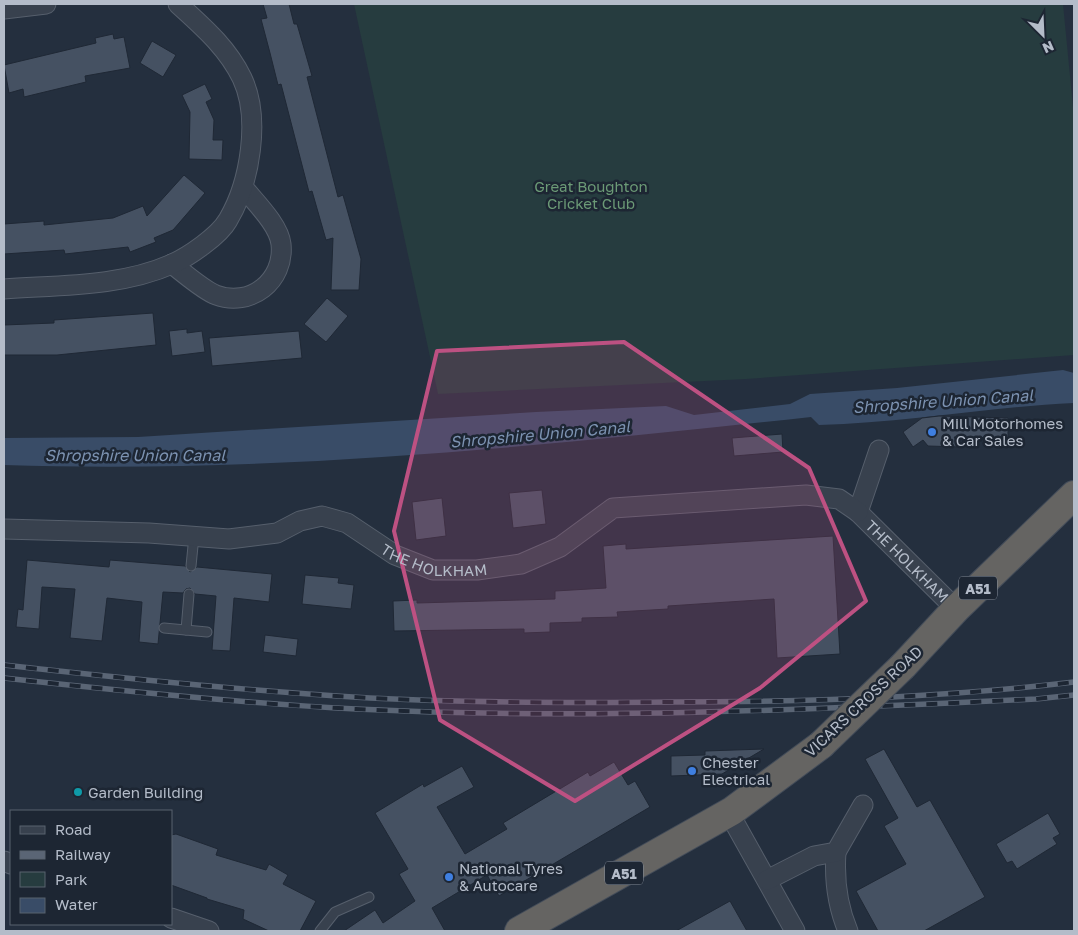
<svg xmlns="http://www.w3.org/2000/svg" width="1078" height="935" font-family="'Golos Text',sans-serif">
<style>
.green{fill:#263c3f}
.water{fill:#394c67}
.building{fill:#455162;stroke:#1f2835}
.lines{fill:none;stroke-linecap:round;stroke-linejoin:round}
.service-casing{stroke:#565f6c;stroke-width:11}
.minor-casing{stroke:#565f6c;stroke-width:21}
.trunk-casing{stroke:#434c59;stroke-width:30}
.service{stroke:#38414e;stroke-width:9}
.minor{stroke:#38414e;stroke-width:19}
.trunk{stroke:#656462;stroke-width:28}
.rail-casing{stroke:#5a6575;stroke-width:5.5}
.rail{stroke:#1d2633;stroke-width:4;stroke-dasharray:11;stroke-linecap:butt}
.trunk-bridge-casing{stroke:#434c59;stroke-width:30;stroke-linecap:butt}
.trunk-bridge{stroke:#656462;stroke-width:28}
.marked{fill:#bd5182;fill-opacity:0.2;stroke:#bd5182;stroke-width:4;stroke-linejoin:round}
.shop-dot{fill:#3f7fe0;stroke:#1d2633;stroke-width:2}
.culture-dot{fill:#0f9aa8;stroke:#1d2633;stroke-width:2}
.labels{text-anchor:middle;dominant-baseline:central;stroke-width:5;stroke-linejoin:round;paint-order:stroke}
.shield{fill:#1d2633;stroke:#878f9c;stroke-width:1}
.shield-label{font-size:14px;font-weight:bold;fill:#b4bcc9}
.park-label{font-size:15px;fill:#6b9a76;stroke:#1d2633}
.poi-label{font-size:15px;fill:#b4bcc9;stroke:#1d2633;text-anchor:start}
.street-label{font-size:15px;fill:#b4bcc9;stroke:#1d2633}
.water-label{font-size:16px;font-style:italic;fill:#7c92b1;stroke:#1d2633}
</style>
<rect width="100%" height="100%" fill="#242f3e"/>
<polygon class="green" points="354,4 1063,4 1074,117 1074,355 746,379 438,394"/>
<path class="water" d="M1063 370 1074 373V403C989 407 904 423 819 425L811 417C543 446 273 474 4 465V438L138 437 536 412 666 406 694 415 790 404 810 394 897 388Z"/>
<g class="building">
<polygon points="263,4 289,4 294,24 297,24 312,76 307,77 338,197 343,195 361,259 359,290 331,290 333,238 326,240 312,191 309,192 281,84 278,85 270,53 261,19 267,18"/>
<polygon points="113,34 114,39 124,37 130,68 85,76 86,82 24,97 23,89 9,93 4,65 96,43 95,38"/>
<polygon points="152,41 176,55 163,77 140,63"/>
<polygon points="205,84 212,99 206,102 214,120 213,140 223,140 222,160 189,159 190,112 182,95"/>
<polygon points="184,175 205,193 173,230 154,238 156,242 130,252 128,247 65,254 64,250 4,254 4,224 44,221 44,225 113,218 143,206 147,216"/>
<polygon points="327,298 348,316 326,342 304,324"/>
<polygon points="153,313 156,345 57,355 4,355 4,325 54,323 54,320"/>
<polygon points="187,329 187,333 202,331 205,352 172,356 169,331"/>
<polygon points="299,331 302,358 212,366 209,338"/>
<polygon points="939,416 1008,418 1008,438 954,437 961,447 928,446 923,440 913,447 903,432 922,418"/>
<polygon points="782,434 783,452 734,456 732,438"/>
<polygon points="542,490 546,524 513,528 509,493"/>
<polygon points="442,498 446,536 416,540 412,502"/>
<polygon points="833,536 840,654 777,658 774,599 668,606 668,609 617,612 618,617 582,618 582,622 550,623 550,632 524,633 524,629 394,631 393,601 417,600 417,603 555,599 555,591 606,588 603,546 626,544 626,549"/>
<polygon points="27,560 109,567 110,560 185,566 190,572 197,567 272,574 269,602 234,598 230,651 212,650 216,596 195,594 190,588 186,589 183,593 163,592 158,644 139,642 142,602 107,598 102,641 70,638 75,589 42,587 39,629 16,627 18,609 23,610"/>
<polygon points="305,575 339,578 338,583 354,585 351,609 302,604"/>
<polygon points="265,635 298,639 296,656 263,652"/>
<polygon points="764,749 722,774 671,776 671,756 705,755 705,751"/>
<polygon points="884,749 917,807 930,800 985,897 924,931 878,931 856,891 906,864 884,826 898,818 865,759"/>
<polygon points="614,762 628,785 635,781 650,807 499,896 487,875 432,908 445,931 344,931 375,910 383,923 415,901 399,874 408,869 375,813 423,784 424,787 462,766 474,787 437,807 465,854 507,829 503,823 588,772 590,776"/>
<polygon points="1048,813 1060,834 1053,838 1057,844 1017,869 1012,861 1007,863 996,844"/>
<polygon points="176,834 218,849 216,855 266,870 269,864 288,875 283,884 316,901 300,931 269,931 243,919 244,910 207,899 207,898 171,885 171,835"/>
<polygon points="730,901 747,931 676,931"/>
</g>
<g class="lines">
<g class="service-casing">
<g id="service">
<polyline points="191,566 194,536"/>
<polyline points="164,628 207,632"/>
<polyline points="186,630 189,594"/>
<polyline points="320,931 335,912 369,897"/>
</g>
</g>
<g class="minor-casing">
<g id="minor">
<polyline points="4,9 46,4"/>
<path d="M172 264C184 273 203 290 216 295 250 308 285 281 281 244 279 225 255 202 243 187"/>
<path d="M4 289C59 285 120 287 172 264 188 257 219 236 228 220 250 183 261 118 242 78 227 47 202 26 178 4"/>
<path id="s1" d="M879 450 858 512 956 609"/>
<path id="s2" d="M4 529 149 533 229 539 277 533 300 521 322 516 347 523 395 555 433 570H477L521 564 560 547 613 508 806 495 839 499 858 512"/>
<polyline points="729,813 795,931"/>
<path d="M836 852C834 880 837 905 848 931"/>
<polyline points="4,861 11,864"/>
<polyline points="767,880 814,856 836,852 863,805"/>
<polyline points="171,918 209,931"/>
</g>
</g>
<g class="trunk-casing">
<g id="trunk">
<polyline points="903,666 956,609 1074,495"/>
<polyline points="519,931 732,811 821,745"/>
</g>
</g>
<use href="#service" class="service"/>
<use href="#minor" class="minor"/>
<use href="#trunk" class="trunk"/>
<g class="rail-casing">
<g id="rail">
<path d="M4 665C120 678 236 690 353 697 457 703 566 703 671 702 805 702 941 698 1074 682"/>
<path d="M4 678C121 691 238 703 356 709 582 720 809 710 1036 699L1074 695"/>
</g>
</g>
<use href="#rail" class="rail"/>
<g class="trunk-bridge-casing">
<polyline id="trunk-bridge" points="821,745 903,666"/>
</g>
<use href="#trunk-bridge" class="trunk-bridge"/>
</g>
<path class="marked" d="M624 342 809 468 866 601 760 688 575 801 440 720 394 531 437 351Z"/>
<g class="shop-dot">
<circle cx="932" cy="432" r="5"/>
<circle cx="692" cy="771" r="5"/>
<circle cx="449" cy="877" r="5"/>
</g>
<circle class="culture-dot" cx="78" cy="792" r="5"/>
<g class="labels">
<g class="shield">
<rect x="959" y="576.5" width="38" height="23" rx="4"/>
<rect x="605" y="861.5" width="38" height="23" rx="4"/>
</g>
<g class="shield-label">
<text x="978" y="588">A51</text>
<text x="624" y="873">A51</text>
</g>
<g class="park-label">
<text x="591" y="186">Great Boughton<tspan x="591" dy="17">Cricket Club</tspan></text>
</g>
<g class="poi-label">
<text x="942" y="423">Mill Motorhomes<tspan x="942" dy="17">&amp; Car Sales</tspan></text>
<text x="702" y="762">Chester<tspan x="702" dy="17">Electrical</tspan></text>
<text x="88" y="792">Garden Building</text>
<text x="459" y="868">National Tyres<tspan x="459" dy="17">&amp; Autocare</tspan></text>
</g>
<g class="street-label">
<text stroke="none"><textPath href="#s2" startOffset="446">THE HOLKHAM</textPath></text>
<text stroke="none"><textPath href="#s1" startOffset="135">THE HOLKHAM</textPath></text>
<text transform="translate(863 701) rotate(-43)">VICARS CROSS ROAD</text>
</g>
<g class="water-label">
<text transform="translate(943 401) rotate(-4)">Shropshire Union Canal</text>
<text transform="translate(540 434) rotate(-5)">Shropshire Union Canal</text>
<text x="135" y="455">Shropshire Union Canal</text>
</g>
</g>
<rect width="1078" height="935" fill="none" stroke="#b4bcc9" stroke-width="10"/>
<rect x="10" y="810" width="162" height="115" fill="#1d2633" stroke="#59626f"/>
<rect x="20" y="826" width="25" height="8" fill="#38414e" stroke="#59626f"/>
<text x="55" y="835" font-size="15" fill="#b4bcc9">Road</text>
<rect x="20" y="851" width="25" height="8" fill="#5a6575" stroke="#59626f"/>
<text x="55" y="860" font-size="15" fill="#b4bcc9">Railway</text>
<rect x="20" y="872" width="25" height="15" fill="#263c3f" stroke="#59626f"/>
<text x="55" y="885" font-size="15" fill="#b4bcc9">Park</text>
<rect x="20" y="898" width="25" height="15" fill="#394c67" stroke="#59626f"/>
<text x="55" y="910" font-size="15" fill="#b4bcc9">Water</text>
<g transform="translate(1043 35) rotate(156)" stroke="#1d2633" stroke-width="4" paint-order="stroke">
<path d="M0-4L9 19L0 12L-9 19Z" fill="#b4bcc9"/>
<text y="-8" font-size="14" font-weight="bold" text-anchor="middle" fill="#b4bcc9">N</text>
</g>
</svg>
